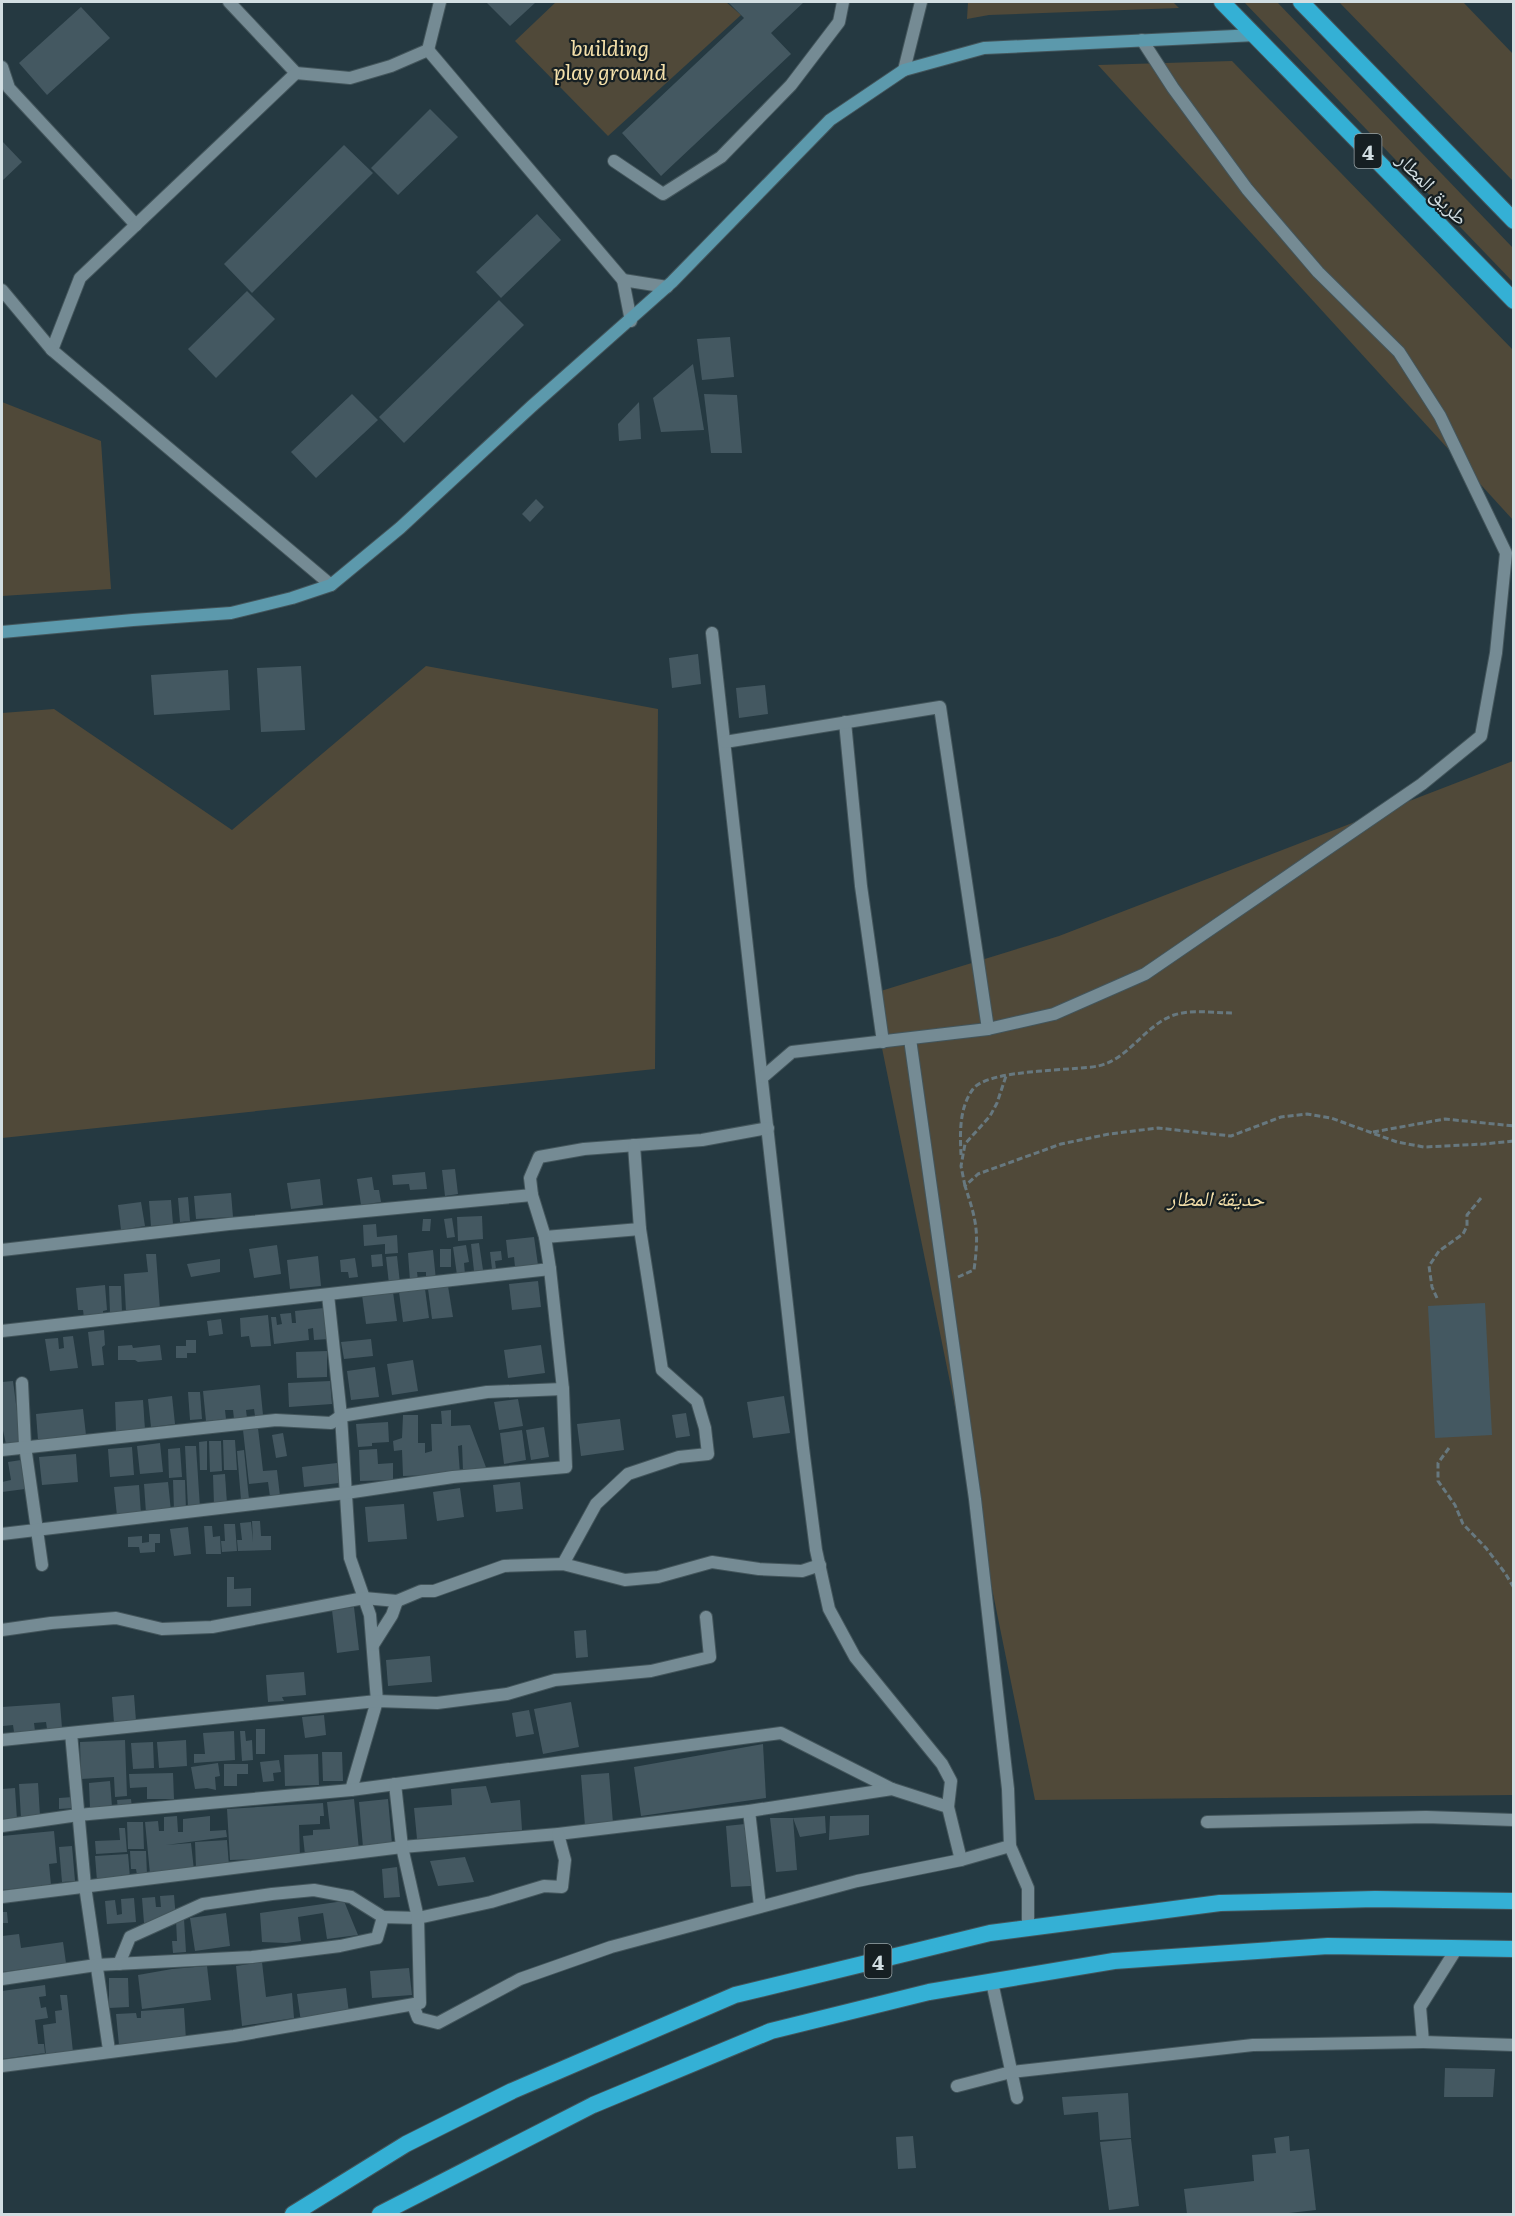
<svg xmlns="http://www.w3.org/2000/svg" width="1515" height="2216" font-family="Literata,'Noto Naskh Arabic',serif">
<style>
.green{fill:#504939}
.building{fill:#445861}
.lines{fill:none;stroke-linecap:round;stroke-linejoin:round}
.minor-casing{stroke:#43555b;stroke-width:14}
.secondary-casing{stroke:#43555b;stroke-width:14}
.trunk-casing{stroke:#43555b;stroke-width:18}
.path{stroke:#67787f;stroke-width:3;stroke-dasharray:6 3;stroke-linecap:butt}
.minor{stroke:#758b94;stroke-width:12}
.secondary{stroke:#5c99ac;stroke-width:12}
.trunk{stroke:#34b0d5;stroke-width:16}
.labels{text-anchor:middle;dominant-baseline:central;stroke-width:4.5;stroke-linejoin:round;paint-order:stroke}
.shield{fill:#161f22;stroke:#9aa5a8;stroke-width:1.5}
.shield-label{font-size:20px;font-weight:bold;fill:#d2dee2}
.park-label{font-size:21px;font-style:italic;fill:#f5e0aa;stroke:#161f22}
.street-label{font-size:21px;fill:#d2dee2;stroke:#161f22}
</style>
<rect width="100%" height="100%" fill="#253941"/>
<g class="green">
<polygon points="556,2 726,2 741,15 608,136 515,41"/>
<polygon points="968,2 1173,2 1179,8 989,15 967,19"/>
<polygon points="1244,2 1277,2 1513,248 1513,282"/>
<polygon points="1339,2 1463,2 1513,54 1513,181"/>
<polygon points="1232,61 1513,350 1513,520 1098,65"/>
<polygon points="2,402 101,441 111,589 2,596"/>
<polygon points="426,666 658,709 655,1069 2,1138 2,713 54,709 232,830"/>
<polygon points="1513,761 1513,1795 1035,1800 871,994 1059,936"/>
</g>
<g class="building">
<polygon points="486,2 536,2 510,26"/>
<polygon points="728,2 804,2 771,33 791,54 661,176 622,133 744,18"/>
<polygon points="81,7 110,38 47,95 19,63"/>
<polygon points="430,109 458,137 398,195 371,168"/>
<polygon points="2,141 22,162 2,181"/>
<polygon points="344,145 373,173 252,293 224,264"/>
<polygon points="537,214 561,240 501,298 476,272"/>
<polygon points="247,291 275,319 216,378 188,349"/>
<polygon points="499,300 524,325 404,443 379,417"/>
<polygon points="730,337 734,377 702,380 697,339"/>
<polygon points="693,364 704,430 661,432 653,398"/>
<polygon points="352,394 378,420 316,478 291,452"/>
<polygon points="704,394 737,395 742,453 711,453"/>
<polygon points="639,402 641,439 619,441 618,424"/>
<polygon points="536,499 544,507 530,522 522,514"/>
<polygon points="698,654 701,684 672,688 669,658"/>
<polygon points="301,666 305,730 261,732 257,668"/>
<polygon points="228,670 230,710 154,715 151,675"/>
<polygon points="765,685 768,714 739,718 736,688"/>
<polygon points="455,1169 458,1194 445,1196 442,1170"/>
<polygon points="425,1172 427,1189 410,1190 409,1184 393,1185 392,1175"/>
<polygon points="372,1177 374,1190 379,1190 381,1202 361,1205 357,1179"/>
<polygon points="320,1179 323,1205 291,1209 287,1183"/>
<polygon points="231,1193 233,1217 196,1219 194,1196"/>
<polygon points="188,1197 190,1221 180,1222 178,1198"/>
<polygon points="171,1200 173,1224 151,1226 149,1201"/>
<polygon points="141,1202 145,1226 121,1230 118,1205"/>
<polygon points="482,1216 483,1239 458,1241 457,1217"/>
<polygon points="452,1218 455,1237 447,1238 444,1219"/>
<polygon points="423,1219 431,1219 430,1231 422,1231"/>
<polygon points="376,1224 377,1237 397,1235 398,1253 385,1254 385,1244 364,1246 363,1225"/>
<polygon points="534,1237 538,1265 515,1267 514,1257 508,1258 506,1240"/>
<polygon points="479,1243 483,1270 474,1271 471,1244"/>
<polygon points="277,1245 281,1274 254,1278 249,1249"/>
<polygon points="466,1245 469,1262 464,1263 465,1274 457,1275 453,1247"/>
<rect x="440" y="1249" width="11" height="18"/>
<polygon points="433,1250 436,1280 426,1280 426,1272 417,1272 418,1280 410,1281 408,1253"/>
<polygon points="501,1251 502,1260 495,1261 496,1269 492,1269 490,1252"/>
<polygon points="146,1254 156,1254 160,1310 126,1312 124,1274 148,1272"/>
<polygon points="382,1254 383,1266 372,1267 371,1255"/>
<polygon points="318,1256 321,1286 290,1289 287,1260"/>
<polygon points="397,1256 400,1283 389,1284 386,1257"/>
<polygon points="355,1258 358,1277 349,1278 348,1272 341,1272 340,1260"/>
<polygon points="220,1259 220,1272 191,1277 187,1264"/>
<polygon points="538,1281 541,1307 512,1310 509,1284"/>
<polygon points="105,1285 107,1310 103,1311 103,1316 84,1318 83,1310 78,1310 76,1288"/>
<polygon points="109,1286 121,1286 122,1313 110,1313"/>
<polygon points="448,1286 453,1317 432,1319 428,1289"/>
<polygon points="425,1289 429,1318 403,1322 399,1292"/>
<polygon points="393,1292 397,1321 366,1324 362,1295"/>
<polygon points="1485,1303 1492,1435 1435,1438 1428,1306"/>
<polygon points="324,1308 328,1339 314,1340 313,1328 308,1329 309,1340 274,1344 271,1317 276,1317 277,1325 282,1324 280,1314 291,1313 292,1323 296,1323 295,1311"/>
<polygon points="268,1315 271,1346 251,1347 249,1336 241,1337 240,1318"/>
<polygon points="221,1319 223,1334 209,1336 207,1321"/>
<polygon points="104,1330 105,1345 102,1347 104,1365 92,1366 88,1332"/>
<polygon points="73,1336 78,1368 50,1371 45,1339 58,1338 59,1349 64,1348 63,1337"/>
<polygon points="371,1339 373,1356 344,1359 341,1342"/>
<polygon points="186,1340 196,1340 196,1353 187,1353 187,1358 176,1358 176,1346 186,1346"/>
<polygon points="132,1345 133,1348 160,1345 162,1360 138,1362 135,1360 118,1360 118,1346"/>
<polygon points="541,1345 545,1373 508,1378 504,1350"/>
<polygon points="327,1351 327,1377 297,1378 296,1352"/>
<polygon points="413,1360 418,1391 392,1395 387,1364"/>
<polygon points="375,1367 379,1397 351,1400 347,1371"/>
<polygon points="13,1381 21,1442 6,1444 2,1426 2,1382"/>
<polygon points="330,1381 332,1404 289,1407 288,1383"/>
<polygon points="260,1385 263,1415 255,1416 254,1409 246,1410 247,1418 234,1419 233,1410 225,1410 226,1419 206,1421 203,1391"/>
<polygon points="188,1392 200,1392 202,1419 190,1420"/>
<polygon points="172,1396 175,1424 151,1427 148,1399"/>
<polygon points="784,1396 790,1433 753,1438 747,1402"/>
<polygon points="518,1399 523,1426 499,1430 494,1402"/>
<polygon points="143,1400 145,1430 116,1432 115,1402"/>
<polygon points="83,1409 86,1435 38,1440 36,1414"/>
<polygon points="451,1410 451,1426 470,1425 487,1470 463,1471 462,1445 458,1446 460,1474 403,1476 402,1450 394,1451 393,1441 402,1438 403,1415 418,1415 418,1443 425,1443 425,1453 432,1451 431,1424 442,1424 441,1411"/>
<polygon points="686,1413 690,1436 676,1438 672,1415"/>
<polygon points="620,1419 624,1450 581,1456 577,1424"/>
<polygon points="388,1422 389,1442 372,1443 372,1446 358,1447 356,1424"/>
<polygon points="544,1427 549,1457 531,1460 526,1430"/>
<polygon points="258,1428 263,1471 277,1470 280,1496 270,1497 268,1482 249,1484 243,1430"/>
<polygon points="522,1430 526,1460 504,1464 500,1433"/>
<polygon points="283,1433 287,1456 276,1458 272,1435"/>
<polygon points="223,1440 235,1440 237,1470 224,1470"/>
<polygon points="207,1441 207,1470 200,1470 199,1442"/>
<polygon points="209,1441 221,1441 222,1471 210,1472"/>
<polygon points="160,1443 163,1472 140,1474 137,1446"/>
<polygon points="185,1446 196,1446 200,1508 188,1508"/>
<polygon points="132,1447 134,1475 110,1477 108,1449"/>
<polygon points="180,1448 182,1477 169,1478 168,1449"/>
<polygon points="377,1449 378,1464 393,1463 393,1480 360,1481 359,1450"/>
<polygon points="244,1450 249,1499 241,1500 237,1451"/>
<polygon points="76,1454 78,1482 42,1485 39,1457"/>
<polygon points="21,1460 25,1489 2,1492 2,1482 11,1480 8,1462"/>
<polygon points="337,1463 339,1483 304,1487 302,1467"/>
<polygon points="225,1474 227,1504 214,1505 213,1475"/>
<polygon points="173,1480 185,1480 186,1510 174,1511"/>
<polygon points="168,1482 171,1511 146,1513 144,1484"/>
<polygon points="520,1482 523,1509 496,1512 493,1485"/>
<polygon points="139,1485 141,1514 117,1516 114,1487"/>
<polygon points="460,1488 464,1517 437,1521 433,1492"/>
<polygon points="404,1504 407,1539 368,1542 365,1507"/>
<polygon points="252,1521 260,1521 261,1536 271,1536 271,1550 238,1551 237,1540 242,1540 240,1523 251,1522 253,1542"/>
<polygon points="224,1524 235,1524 237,1551 222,1552 221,1541 225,1541"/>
<polygon points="204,1526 212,1526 213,1537 220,1536 221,1554 206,1554"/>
<polygon points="188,1527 191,1554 174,1556 170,1529"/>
<polygon points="149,1534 160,1534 160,1543 155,1543 155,1552 140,1553 139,1547 128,1547 128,1537 142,1536 142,1543 149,1542"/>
<polygon points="227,1577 234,1577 234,1589 251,1588 251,1606 227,1607"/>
<polygon points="354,1607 359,1650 337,1653 332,1610"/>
<polygon points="586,1630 588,1657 576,1658 574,1631"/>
<polygon points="430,1656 432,1682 388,1686 386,1660"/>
<polygon points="304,1672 306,1695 282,1697 284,1701 268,1702 266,1675"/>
<polygon points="134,1695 136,1721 114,1723 112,1697"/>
<polygon points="571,1702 579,1747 543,1754 534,1709"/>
<polygon points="60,1703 62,1728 47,1729 46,1722 34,1723 35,1731 14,1732 13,1725 3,1726 2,1707"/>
<polygon points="529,1710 534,1734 516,1737 512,1713"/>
<polygon points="324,1715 326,1735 305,1738 302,1717"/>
<rect x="256" y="1729" width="9" height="25"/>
<polygon points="234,1731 235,1760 194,1763 194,1754 205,1754 203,1733"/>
<polygon points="240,1731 245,1731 246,1741 252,1740 253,1760 242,1761"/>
<polygon points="125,1740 127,1796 115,1797 114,1777 81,1779 80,1742"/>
<polygon points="186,1740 187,1766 159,1768 157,1742"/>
<polygon points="153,1742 154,1768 133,1769 131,1743"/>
<polygon points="763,1744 766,1798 641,1816 634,1767"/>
<polygon points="322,1752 342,1752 343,1781 323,1781"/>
<polygon points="318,1754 319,1785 285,1786 284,1755"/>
<polygon points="279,1760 281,1772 273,1773 274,1781 263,1782 260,1762"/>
<polygon points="218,1763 220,1776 215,1777 216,1790 207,1788 195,1789 191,1767"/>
<polygon points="224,1764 248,1764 248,1774 237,1774 237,1786 224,1786"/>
<polygon points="173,1773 174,1799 147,1799 147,1787 130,1788 129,1774"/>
<polygon points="609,1773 613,1823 585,1826 581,1775"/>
<polygon points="110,1781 112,1807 90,1809 89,1783"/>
<polygon points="38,1783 40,1816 21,1818 19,1784"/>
<polygon points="486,1786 491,1803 520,1800 522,1830 417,1839 414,1808 452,1805 451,1789"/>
<polygon points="15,1788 17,1820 2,1821 2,1789"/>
<polygon points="73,1797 74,1808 59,1809 59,1798"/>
<polygon points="131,1799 132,1808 118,1809 117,1800"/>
<polygon points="354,1799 359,1850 305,1855 303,1836 313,1835 313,1830 330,1829 327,1802"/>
<polygon points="388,1799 392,1844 363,1847 359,1802"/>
<polygon points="323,1803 324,1816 320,1816 320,1824 299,1825 300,1857 230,1860 227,1809"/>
<polygon points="869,1815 869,1835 829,1840 830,1816"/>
<polygon points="177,1816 178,1832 183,1832 183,1819 210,1816 210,1831 226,1830 227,1837 166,1845 191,1843 194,1870 150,1874 145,1822 158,1821 159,1831 164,1831 164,1817"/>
<polygon points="825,1816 826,1833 800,1837 793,1818"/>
<polygon points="770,1818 793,1818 797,1870 776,1872"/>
<polygon points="127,1822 143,1822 144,1849 128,1849"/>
<polygon points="745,1824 751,1886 731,1887 726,1826"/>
<polygon points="119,1828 125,1828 127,1852 96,1854 95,1841 120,1840"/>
<polygon points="54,1831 57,1863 49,1864 51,1885 2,1890 2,1836"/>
<polygon points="227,1840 229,1866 196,1868 195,1842"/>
<polygon points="72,1846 75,1881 62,1882 59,1847"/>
<polygon points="130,1851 146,1851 147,1875 137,1875 136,1869 131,1869"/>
<polygon points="128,1854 130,1878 97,1881 95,1856"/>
<polygon points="465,1857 474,1882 438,1886 430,1861"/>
<polygon points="397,1867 400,1897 384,1898 382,1869"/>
<polygon points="174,1895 176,1920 144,1923 142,1898 155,1897 156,1907 161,1907 160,1896"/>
<polygon points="134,1898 136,1922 107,1924 105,1901 115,1900 117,1915 122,1914 121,1899"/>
<polygon points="344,1901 358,1935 327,1939 323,1913 298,1917 301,1941 286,1943 262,1942 260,1913"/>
<polygon points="2,1912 7,1912 8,1923 2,1923"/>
<polygon points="226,1913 230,1946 195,1951 190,1918"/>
<polygon points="184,1919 186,1952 173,1953 172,1941 177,1941 176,1920"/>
<polygon points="19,1934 21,1948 63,1942 66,1963 2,1972 2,1936"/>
<polygon points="262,1962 266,1997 292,1993 294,2018 242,2026 236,1966"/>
<polygon points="207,1966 211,2000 142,2009 138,1975 172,1969"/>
<polygon points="409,1968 412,1995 372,1998 370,1971"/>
<polygon points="109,1978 128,1978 129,2007 109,2008"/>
<polygon points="45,1985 46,1996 39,1997 41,2008 46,2007 48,2018 35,2020 38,2044 44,2044 45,2053 2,2059 2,1991"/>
<polygon points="346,1988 350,2022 302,2029 297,1994"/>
<polygon points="60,1995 67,1995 73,2052 46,2055 43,2025 56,2023 55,2011 62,2010"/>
<polygon points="184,2008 186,2040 119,2045 116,2014 136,2013 137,2018 141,2018 141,2011"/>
<polygon points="1445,2068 1495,2069 1493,2097 1444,2097"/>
<polygon points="1128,2093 1131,2138 1100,2140 1098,2112 1064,2115 1062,2097"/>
<polygon points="913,2136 916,2168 898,2169 896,2137"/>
<polygon points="1289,2136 1290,2151 1309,2149 1316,2210 1280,2214 1187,2214 1184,2189 1254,2181 1252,2155 1276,2153 1274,2138"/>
<polygon points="1131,2139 1139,2206 1109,2210 1100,2142"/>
</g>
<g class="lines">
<g class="minor-casing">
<g id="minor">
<polyline points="229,2 296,73 350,78 391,66 428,50 623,280"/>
<polyline points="428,50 440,2"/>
<polyline points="2,67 9,88 136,225"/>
<polyline points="904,70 921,2"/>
<polyline points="296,73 80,278 52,350 331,585"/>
<polyline points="614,161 663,194 721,157 791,85 839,22 843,2"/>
<polyline points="2,290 52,350"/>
<polyline points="631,321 623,280 667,287"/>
<polyline points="712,633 803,1448 816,1550 829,1609 855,1657 942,1764 951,1781 948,1807"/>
<polyline points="845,722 861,886 883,1042"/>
<polyline points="725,742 940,707 988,1029"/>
<polyline points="910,1039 975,1499 1008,1789 1010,1846"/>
<polyline points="763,1077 792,1052 988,1029 1054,1014 1145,974 1422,784 1481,736 1496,653 1506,553 1440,416 1399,352 1318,272 1247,189 1173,88 1142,40"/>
<polyline points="545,1237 640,1229"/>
<polyline points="2,1250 229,1224 532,1195"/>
<polyline points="328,1295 341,1416 350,1558 370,1615 377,1701 351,1790"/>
<polyline points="2,1331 550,1269"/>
<polyline points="22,1383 25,1446 42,1565"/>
<polyline points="2,1450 276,1420 331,1423 341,1416 487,1392 563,1389"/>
<polyline points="2,1534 346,1493 453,1477 566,1467 563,1389 550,1269 545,1237 532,1195 530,1178 539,1157 584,1149 702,1140 768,1128"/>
<polyline points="563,1564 596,1504 628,1474 679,1457 708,1454 705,1428 697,1401 662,1370 640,1229 634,1145"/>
<polyline points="2,1630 51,1623 116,1618 162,1629 212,1627 364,1598 397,1601 421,1591 434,1591 504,1566 563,1564 625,1580 658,1577 712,1562 759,1569 802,1571 820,1565"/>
<polyline points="373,1645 392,1615 397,1601"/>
<polyline points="71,1733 85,1886 109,2050"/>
<polyline points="2,1740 377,1701 437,1703 507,1694 555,1680 651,1671 710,1657 706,1617"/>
<polyline points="749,1811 760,1906"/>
<polyline points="1207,1822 1426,1817 1514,1820"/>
<polyline points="2,1826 78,1815 351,1790 781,1733 892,1789"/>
<polyline points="2,1897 402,1847 558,1834 749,1811 892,1789 948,1807 961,1860"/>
<polyline points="119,1964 130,1937 203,1904 272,1894 314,1890 351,1897 383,1917"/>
<polyline points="2,1979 96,1965 252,1957 340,1946 377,1938 383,1917 418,1918 491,1902 544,1886 562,1887 565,1860 558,1834"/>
<polyline points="992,1982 1017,2098"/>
<polyline points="413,2005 418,2018 438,2023 520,1979 611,1947 857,1881 961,1860 1010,1846 1028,1888 1028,1928"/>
<polyline points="1423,2042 1514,2045"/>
<polyline points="2,2066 234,2036 420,2003 418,1918 402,1847 395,1784"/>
<polyline points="957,2086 1011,2072 1253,2045 1423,2042 1420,2007 1457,1948"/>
</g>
</g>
<g class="secondary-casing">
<polyline id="secondary" points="2,632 133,620 231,613 292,598 331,585 400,528 532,406 672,282 830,120 904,70 984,48 1256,35"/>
</g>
<g class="trunk-casing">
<g id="trunk">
<polyline points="1222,2 1514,301"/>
<polyline points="1301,2 1514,221"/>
<polyline points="293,2214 406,2144 512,2091 735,1995 990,1933 1220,1903 1375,1899 1514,1901"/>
<polyline points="380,2214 593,2105 771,2031 929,1992 1114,1961 1328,1946 1514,1949"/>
</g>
</g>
<g class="path">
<polyline points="1373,1132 1445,1119 1514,1126"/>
<path d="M961 1155C960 1133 959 1108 973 1089 988 1069 1072 1071 1098 1066 1128 1060 1145 1025 1174 1015 1193 1009 1214 1013 1233 1013"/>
<polyline points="965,1186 961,1166 965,1144 990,1116 997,1103 1006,1076"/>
<path d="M958 1277 974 1270C979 1233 977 1222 965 1186L978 1174 1061 1144 1109 1134 1158 1128 1231 1136 1281 1117 1307 1114 1331 1118 1397 1142 1424 1147 1484 1144 1514 1141"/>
<polyline points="1437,1298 1432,1287 1429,1266 1439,1251 1463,1234 1467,1226 1467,1215 1481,1198"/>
<polyline points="1449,1448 1438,1463 1438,1481 1455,1505 1463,1524 1486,1548 1505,1573 1514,1588"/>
</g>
<use href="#minor" class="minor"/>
<use href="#secondary" class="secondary"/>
<use href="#trunk" class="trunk"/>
</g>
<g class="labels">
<g class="shield">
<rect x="1354.5" y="134" width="27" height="34" rx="4.5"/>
<rect x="864.5" y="1944" width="27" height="34" rx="4.5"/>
</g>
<g class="shield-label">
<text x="1368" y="151">4</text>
<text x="878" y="1961">4</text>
</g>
<g class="park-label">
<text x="610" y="46">building<tspan x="610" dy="24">play ground</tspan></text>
<text x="1216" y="1196">حديقة المطار</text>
</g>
<g class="street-label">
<text transform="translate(1434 187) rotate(46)">طريق المطار</text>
</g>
</g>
<rect width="1515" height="2216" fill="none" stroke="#d2dee2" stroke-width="6"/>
</svg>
